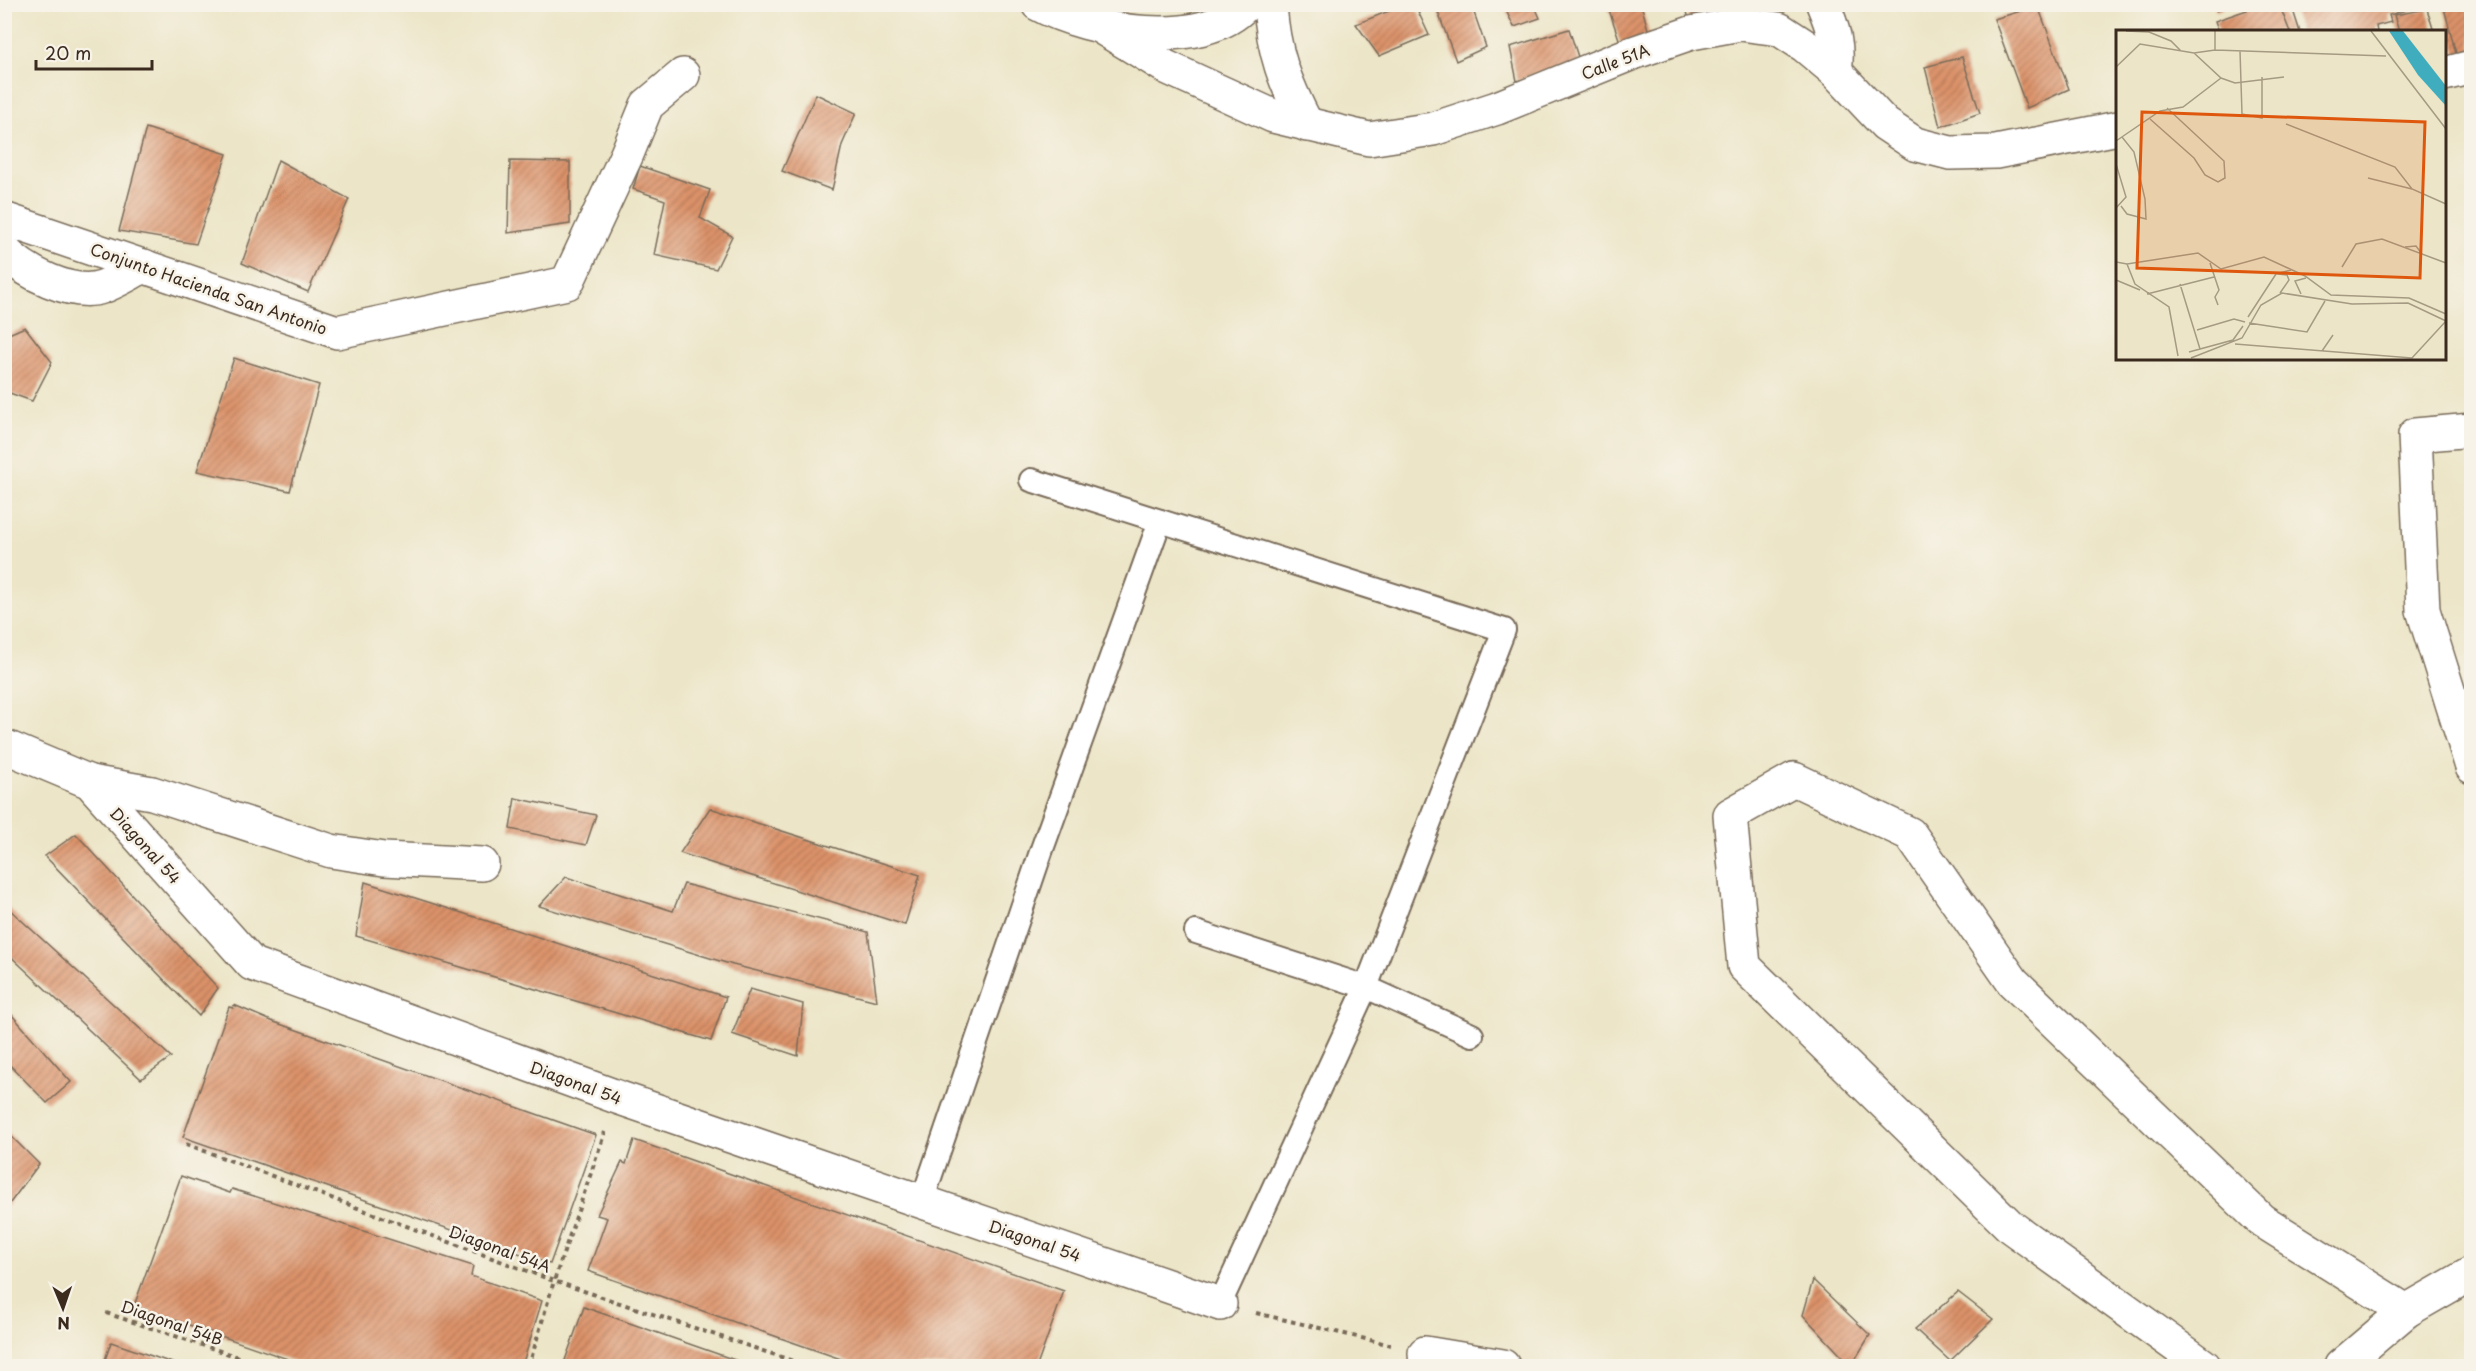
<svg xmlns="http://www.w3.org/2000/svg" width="2476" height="1371" font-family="'Playpen Sans',sans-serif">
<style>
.building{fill:url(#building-hatch)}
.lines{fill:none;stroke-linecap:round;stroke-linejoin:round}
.lane-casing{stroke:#796b59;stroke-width:26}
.street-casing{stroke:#796b59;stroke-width:36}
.path{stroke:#796b59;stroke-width:4;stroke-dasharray:4.5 4.5;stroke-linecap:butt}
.lane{stroke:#fff;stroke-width:22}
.street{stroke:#fff;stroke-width:33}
.labels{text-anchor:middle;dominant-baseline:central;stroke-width:5;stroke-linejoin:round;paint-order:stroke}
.street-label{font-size:16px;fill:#3b2a1e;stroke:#f7f3e8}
.inset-road{fill:none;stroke:#a59a83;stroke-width:1.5}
.view{fill:#df570d;fill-opacity:0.15;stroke:#df570d;stroke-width:3}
.inset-edge{fill:none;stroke:#3b2a1e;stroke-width:3}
</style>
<defs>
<pattern id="building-hatch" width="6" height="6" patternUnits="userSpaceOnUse" patternTransform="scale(1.5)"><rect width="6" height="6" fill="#db9269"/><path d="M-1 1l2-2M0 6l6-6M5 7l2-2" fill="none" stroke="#b37756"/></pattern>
</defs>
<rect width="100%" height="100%" fill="#f7f3e8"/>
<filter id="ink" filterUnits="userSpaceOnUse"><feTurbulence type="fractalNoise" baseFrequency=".0167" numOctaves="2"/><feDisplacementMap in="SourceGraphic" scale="12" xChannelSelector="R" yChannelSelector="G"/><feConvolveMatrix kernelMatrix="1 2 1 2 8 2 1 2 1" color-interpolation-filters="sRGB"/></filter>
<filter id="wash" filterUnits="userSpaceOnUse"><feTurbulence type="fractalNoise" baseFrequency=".008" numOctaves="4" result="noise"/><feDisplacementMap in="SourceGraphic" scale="24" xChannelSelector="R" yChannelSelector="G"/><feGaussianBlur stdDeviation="1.35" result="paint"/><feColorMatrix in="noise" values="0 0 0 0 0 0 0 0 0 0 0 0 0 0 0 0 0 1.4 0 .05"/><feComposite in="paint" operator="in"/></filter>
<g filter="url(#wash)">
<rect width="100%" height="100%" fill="#ece5c7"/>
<g id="blocks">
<g class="building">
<polygon points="1443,4 1471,4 1486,47 1456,61 1436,7"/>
<polygon points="1503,4 1534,4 1540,18 1514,27"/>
<polygon points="1607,4 1641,4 1650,37 1622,48"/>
<polygon points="1685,4 1720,4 1723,17 1691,27"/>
<polygon points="2213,4 2229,4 2217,11"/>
<polygon points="2246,4 2279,4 2290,32 2219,32 2215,21 2247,10"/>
<polygon points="2291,4 2419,4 2420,6 2389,15 2391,22 2376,26 2377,32 2300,32"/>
<polygon points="2443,4 2471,4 2472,61 2459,65"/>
<polygon points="1404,5 1415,5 1429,35 1379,56 1356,24"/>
<polygon points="2038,6 2069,89 2027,108 1994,19"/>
<polygon points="2427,9 2434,32 2399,32 2394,15"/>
<polygon points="1569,29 1580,63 1517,81 1510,47"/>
<polygon points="1962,57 1980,113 1940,127 1925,67"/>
<polygon points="816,94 856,113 842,145 832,190 782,171"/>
<polygon points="146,128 227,154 196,244 119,231"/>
<polygon points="278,160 349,199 308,292 242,263"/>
<polygon points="510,161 570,162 570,224 508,233"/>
<polygon points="640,166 710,190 700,218 732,236 716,269 654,255 665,200 633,189"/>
<polygon points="25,327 52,362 32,401 4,391 4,336"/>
<polygon points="234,358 319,385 290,491 197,471"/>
<polygon points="515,798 596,815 586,845 510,829"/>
<polygon points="710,808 920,875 905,925 680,853"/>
<polygon points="76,834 218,988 199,1016 45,856"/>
<polygon points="566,877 673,911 684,884 868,932 877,1001 733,965 539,906"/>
<polygon points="365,882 726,997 711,1041 356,936"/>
<polygon points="8,908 171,1057 141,1079 5,951 5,912"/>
<polygon points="750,989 803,1004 798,1056 732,1034"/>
<polygon points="234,1005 274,1022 596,1135 550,1264 183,1137 229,1007 233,1008"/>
<polygon points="4,1006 71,1082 47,1103 4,1059"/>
<polygon points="4,1129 39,1164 7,1207 4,1204"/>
<polygon points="634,1140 1064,1291 1037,1366 861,1366 588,1271 607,1218 597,1215 622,1162 626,1164"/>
<polygon points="181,1176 230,1193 232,1189 473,1266 471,1276 542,1301 522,1366 308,1366 134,1306"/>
<polygon points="1813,1280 1870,1335 1851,1366 1803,1315"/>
<polygon points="1958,1292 1993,1319 1950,1361 1915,1329"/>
<polygon points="584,1307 752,1366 563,1366"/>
<polygon points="111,1342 181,1366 103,1366"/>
</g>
</g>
</g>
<g filter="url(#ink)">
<use href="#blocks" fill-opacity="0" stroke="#796b59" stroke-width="1.5"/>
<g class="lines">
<g class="lane-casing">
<g id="lane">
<polyline points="1031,480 1504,630 1366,987 1220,1304"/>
<polyline points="1196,932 1366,987 1472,1035"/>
<polyline points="922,1201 1041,852 1160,521"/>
</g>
</g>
<g class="street-casing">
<g id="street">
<path d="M1038 4C1089 32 1203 52 1246 4"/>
<path d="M1270 4C1273 52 1285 83 1307 125"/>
<path d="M1823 4C1833 28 1839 46 1835 71"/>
<polyline points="1099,26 1166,67 1273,116 1369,139 1433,129 1497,108 1630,54 1691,33 1740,24 1779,29 1805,46 1835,71 1885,124 1915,144 1950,153 1996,152 2118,128"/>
<polyline points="2444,74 2472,67"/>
<polyline points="4,219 337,332 567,283 627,154 647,105 683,75"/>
<path d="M4 251C24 272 72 297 102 287 116 282 130 273 144 266"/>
<polyline points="2472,430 2415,435 2423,610 2472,767"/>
<polyline points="4,746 90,782 252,964 617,1097 1220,1304"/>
<polyline points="90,782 152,793 331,851 384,859 482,864"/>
<polyline points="1426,1366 1425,1353 1503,1366"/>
<polyline points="2204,1366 2011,1227 1744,966 1730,815 1794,779 1910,834 2013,982 2261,1220 2406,1311"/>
<polyline points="2341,1366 2406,1311 2472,1273"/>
</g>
</g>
<g class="path">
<polyline points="186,1144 554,1281 808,1366"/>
<polyline points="106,1313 265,1366"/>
<polyline points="1256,1313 1391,1345"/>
<polyline points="529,1366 554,1281 605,1132"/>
</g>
<use href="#lane" class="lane"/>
<use href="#street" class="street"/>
</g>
</g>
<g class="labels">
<g class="street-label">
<text transform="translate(1615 61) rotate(-21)">Calle 51A</text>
<text transform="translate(209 288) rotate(19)">Conjunto Hacienda San Antonio</text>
<text transform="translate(146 845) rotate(48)">Diagonal 54</text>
<text transform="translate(576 1082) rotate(20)">Diagonal 54</text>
<text transform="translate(1035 1240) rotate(19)">Diagonal 54</text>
<text transform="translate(500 1248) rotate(20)">Diagonal 54A</text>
<text transform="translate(172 1322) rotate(19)">Diagonal 54B</text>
</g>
</g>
<g transform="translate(2116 30)">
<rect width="330" height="330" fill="#ece5c7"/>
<path d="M273 1H287L330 56V76L302 45Z" fill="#40adbf"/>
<path class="inset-road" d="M10 1 33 2 55 11 65 21M99 1V20M255 1 330 99M124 21 126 84 146 88V47M78 23 105 48 119 53 168 47M0 37 24 14 78 23 99 20 270 26M34 89 78 128 89 145 102 152 109 148 108 131 51 78M170 94 279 137 296 159 330 174M0 111 44 81 67 77 105 48M0 134 10 167 0 178M252 148 296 159M5 176 11 184 30 189 29 169 18 122 6 107M289 217 300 216 306 224M0 232 11 234 82 223 105 239 148 227 189 246 215 265 293 268 330 284M94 233 103 260 99 267 102 275M11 234 19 254 53 277 62 326M226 237 240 214 266 209 330 233M162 244 171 245 173 250 164 263M0 250 24 260M64 254 84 319M31 264 98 247M185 264 179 251 190 248M132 287 160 244 175 240M133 293 191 302 209 271M81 300 118 289 129 292M119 314 296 328 330 291M206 321 217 305M73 322 117 310 127 296M75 328 126 308 145 275 166 263 236 274 292 273 330 291"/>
<path class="view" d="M26 82 309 92 304 248 21 238Z"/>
<rect width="330" height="330" class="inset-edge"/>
</g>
<rect width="2476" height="1371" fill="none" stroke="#f7f3e8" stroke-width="24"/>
<g transform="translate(63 1308) rotate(178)" stroke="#f7f3e8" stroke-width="4.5" paint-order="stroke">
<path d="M0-4.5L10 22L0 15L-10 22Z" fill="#3b2a1e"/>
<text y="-9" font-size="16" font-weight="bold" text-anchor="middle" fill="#3b2a1e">N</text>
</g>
<path d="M36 60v9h116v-9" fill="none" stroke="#3b2a1e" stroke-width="3"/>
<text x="45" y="60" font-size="18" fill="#3b2a1e" stroke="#f7f3e8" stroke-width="4.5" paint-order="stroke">20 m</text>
</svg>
